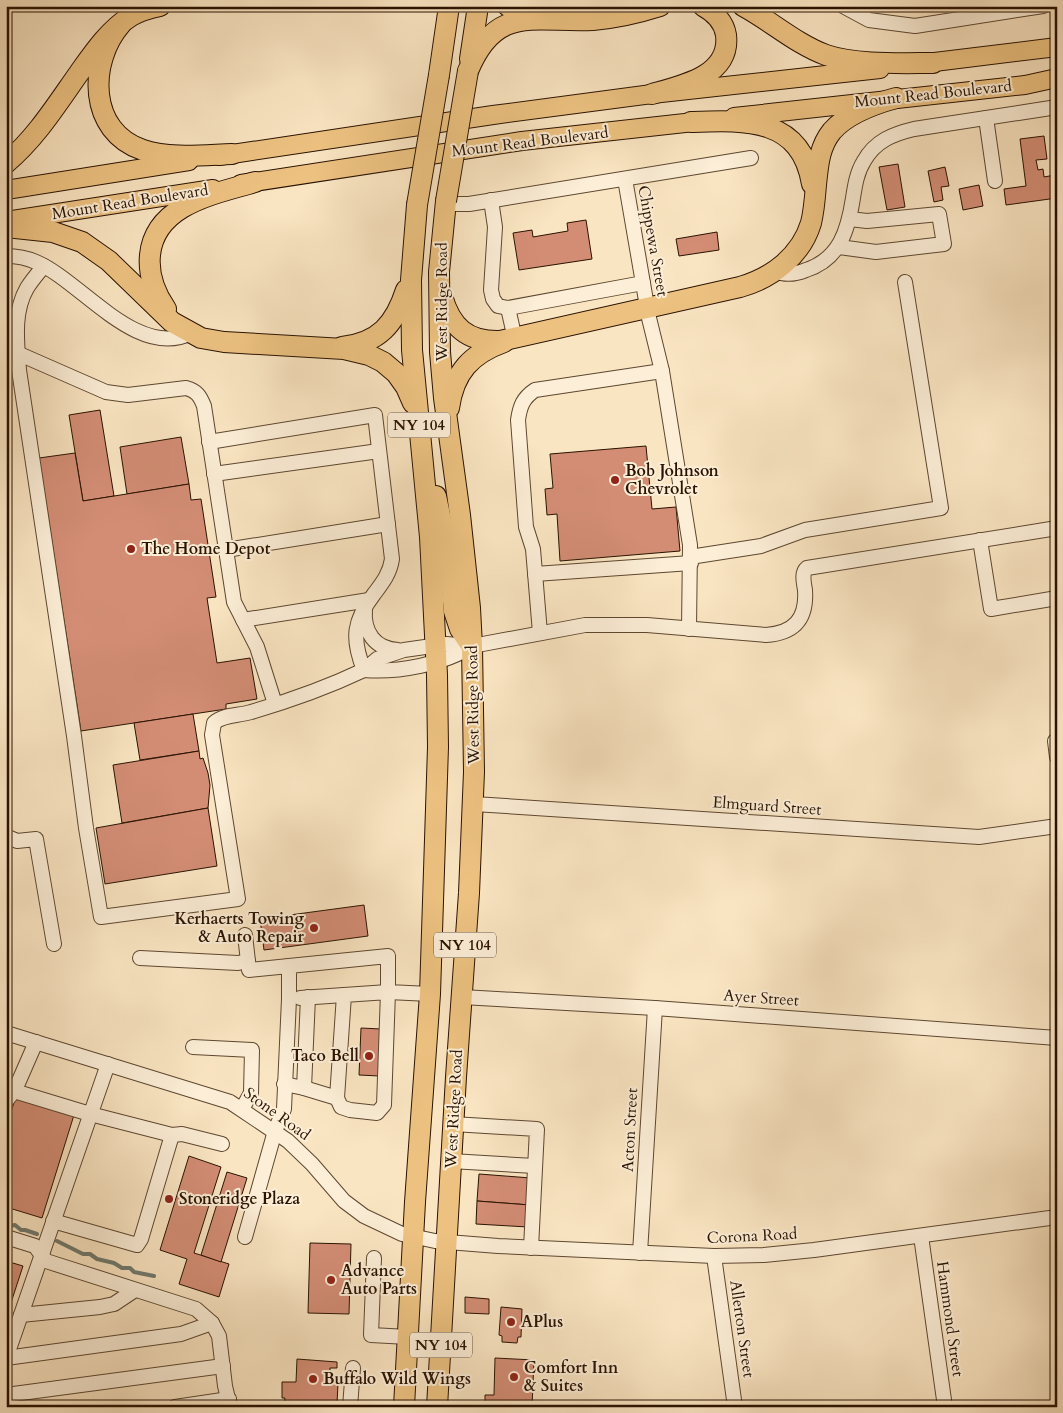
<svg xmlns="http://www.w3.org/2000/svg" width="1063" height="1413" font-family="Cardo,serif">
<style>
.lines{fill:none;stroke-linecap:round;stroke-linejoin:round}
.stream{stroke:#70796e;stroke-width:4}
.building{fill:#d38d75;stroke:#291200}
.minor-casing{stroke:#5d4730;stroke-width:16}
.major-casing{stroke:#291200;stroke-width:20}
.highway-casing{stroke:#291200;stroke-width:22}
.minor{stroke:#fceed7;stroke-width:14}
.major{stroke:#edc281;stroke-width:18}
.highway{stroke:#edc281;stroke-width:20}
.highway-bridge-casing{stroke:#291200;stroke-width:22;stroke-linecap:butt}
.highway-bridge{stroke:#edc281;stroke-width:20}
.poi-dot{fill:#8f2418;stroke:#fceed7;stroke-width:2}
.labels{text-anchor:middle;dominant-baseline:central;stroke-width:4;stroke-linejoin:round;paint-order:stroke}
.shield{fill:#fceed7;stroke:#685440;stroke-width:1}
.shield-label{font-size:15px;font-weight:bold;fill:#291200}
.street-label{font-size:16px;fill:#291200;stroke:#fceed7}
.poi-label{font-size:16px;font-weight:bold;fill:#291200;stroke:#fceed7;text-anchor:start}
</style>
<rect width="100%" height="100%" fill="#fae5c2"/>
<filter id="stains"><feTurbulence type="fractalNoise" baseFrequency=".004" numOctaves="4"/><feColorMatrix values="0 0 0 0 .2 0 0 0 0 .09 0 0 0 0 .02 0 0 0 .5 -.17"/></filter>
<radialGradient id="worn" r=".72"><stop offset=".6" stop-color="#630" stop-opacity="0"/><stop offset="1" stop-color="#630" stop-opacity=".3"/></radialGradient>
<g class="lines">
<g class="stream">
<polyline points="6,1223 10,1226 15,1225 21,1230 25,1230 37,1234"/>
<polyline points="57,1241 83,1254 90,1254 97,1259 114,1263 122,1268 130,1268 134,1272 154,1276"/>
</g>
</g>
<g class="building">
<polygon points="1044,136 1047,159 1036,160 1038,170 1043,169 1044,177 1055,175 1057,198 1006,205 1004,189 1026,186 1020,139"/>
<polygon points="898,164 905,207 887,210 879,167"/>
<polygon points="945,167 949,186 941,187 943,200 934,202 928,171"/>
<polygon points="979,185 983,206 963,210 959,189"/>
<polygon points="586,220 592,259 519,270 513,233 532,230 533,237 568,231 567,223"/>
<polygon points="717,232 719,250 679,256 676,239"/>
<polygon points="100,410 114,496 83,501 69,415"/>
<polygon points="181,437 189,484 127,494 120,447"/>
<polygon points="646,446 652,509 676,507 680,551 560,561 557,514 547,515 545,489 553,488 550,454"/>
<polygon points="75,453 83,501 189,484 191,500 201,499 216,597 207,598 217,663 250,658 257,699 226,704 226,709 81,731 39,458"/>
<polygon points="193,714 199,751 140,760 134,723"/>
<polygon points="199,751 200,759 203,758 208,773 210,785 208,808 122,823 113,765"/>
<polygon points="208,808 217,866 105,884 96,828"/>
<polygon points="364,905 368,936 264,950 260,919"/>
<polygon points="361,1028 381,1029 379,1076 359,1075"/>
<polygon points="16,1096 74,1115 42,1218 6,1207 6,1128"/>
<polygon points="189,1156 221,1167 194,1253 229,1264 219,1297 179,1284 187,1259 160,1250"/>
<polygon points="227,1172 247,1178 221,1262 201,1255"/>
<polygon points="479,1174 531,1178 530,1205 477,1201"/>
<polygon points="477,1201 530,1205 528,1227 476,1224"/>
<polygon points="310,1243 351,1244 349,1314 308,1313"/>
<polygon points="6,1261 23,1266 6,1318"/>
<polygon points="465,1297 489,1299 489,1314 465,1313"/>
<polygon points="501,1307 522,1309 521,1337 518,1337 517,1343 502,1342 502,1336 499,1335"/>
<polygon points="495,1358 534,1360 532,1407 485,1407 485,1395 494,1395"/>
<polygon points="297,1359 337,1362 337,1368 330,1368 330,1383 338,1384 337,1403 325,1402 325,1406 284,1404 285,1398 282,1398 282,1382 296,1382"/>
</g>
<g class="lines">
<g class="minor-casing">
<g id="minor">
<polyline points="843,6 869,20 915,26 1043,6"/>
<polyline points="986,118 995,181"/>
<polyline points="625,179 649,318 662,371 690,545 689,629"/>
<polyline points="491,200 495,227 491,290 493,299 498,306 508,308 643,283"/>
<polyline points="446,204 469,204 751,158"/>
<polyline points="839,247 876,252 944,244 939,214 867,221 850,219"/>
<path d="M6 256C16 256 27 258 36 262 81 281 137 360 191 333"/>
<path d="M44 266C38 273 32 280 27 288 13 312 17 342 19 370L74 736 86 828 101 917 238 899 212 735 214 723C223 714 239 716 251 712 289 701 328 687 364 670 351 638 354 620 374 594 383 582 390 573 392 559L375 415 209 442"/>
<path d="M776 271C786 276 796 274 806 270 840 259 848 230 853 198 855 185 857 172 864 161 875 141 893 134 914 129L1057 107"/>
<polyline points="508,308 515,339"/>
<path d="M17 353 106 392 128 395 186 388C197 391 200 396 204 406L234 602 257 647 275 704"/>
<polyline points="214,474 379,451"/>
<polyline points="980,540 991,609 1057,598"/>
<polyline points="226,550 388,524"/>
<polyline points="690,557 761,546 805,530 941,508 905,282"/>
<polyline points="535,574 691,563"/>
<path d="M365 609C363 632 375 649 398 650"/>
<polyline points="243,620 369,600"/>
<path d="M540 633 533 549 526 527 518 420C520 406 523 398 535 390L662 371"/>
<path d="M364 670 377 659 404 650 446 644 472 646 585 625H647L766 635C794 633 807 619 805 590 804 583 801 573 807 568L1057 528"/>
<path d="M364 670C397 673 445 664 472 646"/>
<polyline points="1055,741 1057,757"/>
<polyline points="474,804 979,837 1057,826"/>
<polyline points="6,836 17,841 36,839 54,944"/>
<polyline points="245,935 249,970 289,966"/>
<polyline points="140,958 238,963 248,961"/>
<polyline points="462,997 655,1008 1057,1038"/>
<polyline points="300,998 344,995"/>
<polyline points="6,1033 230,1102 288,1141 312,1164 344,1201 364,1216 402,1234 435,1241 498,1246 714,1256 764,1255 814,1250 1057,1217"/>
<polyline points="193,1047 252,1050 251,1093 242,1109"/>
<polyline points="284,1084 304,1088 337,1098 344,995 388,992 384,1105 377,1113 350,1110 341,1107 337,1098"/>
<polyline points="304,1088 308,997"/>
<polyline points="14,1091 90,1114 172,1135 141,1239 137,1245 53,1221"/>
<polyline points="6,1101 15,1090 36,1042"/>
<polyline points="453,1124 537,1129 531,1248"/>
<polyline points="172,1135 182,1134 222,1144"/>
<polyline points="451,1161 535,1166"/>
<polyline points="921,1236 945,1407"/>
<polyline points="6,1237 35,1246 46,1261 196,1309 212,1323 219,1336 225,1386 230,1407"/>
<polyline points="245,1237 275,1131 284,1109 289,999 289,966 388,956 388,992 430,994"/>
<polyline points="640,1253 655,1008"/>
<polyline points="714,1256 735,1407"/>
<polyline points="374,1258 371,1335 408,1337"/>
<polyline points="21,1315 100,1307 114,1304 135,1290"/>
<polyline points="6,1358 108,1064"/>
<polyline points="6,1358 181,1334 212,1323"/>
<polyline points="6,1395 223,1366"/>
<polyline points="175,1407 229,1399"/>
<polyline points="350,1407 353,1368"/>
</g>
</g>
<g class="major-casing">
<g id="major">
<polyline points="918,64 1057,47"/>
<polyline points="734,117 1025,85 1057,78"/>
<polyline points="219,156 493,115 652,94 880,69"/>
<polyline points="241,184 522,141 703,121"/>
<polyline points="6,190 189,161"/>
<polyline points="6,221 213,189"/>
</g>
</g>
<g class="highway-casing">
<g id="highway">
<polyline points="508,6 520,14 536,18"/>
<path d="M743 6C771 21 796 44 826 55 855 65 902 63 933 63"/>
<path d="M121 24C88 62 88 132 143 150 170 159 203 155 232 154"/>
<polyline points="470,59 478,6"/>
<path d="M468 71C496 3 535 23 593 20 616 18 638 13 660 6"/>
<polyline points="439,75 449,6"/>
<path d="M652 94C681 86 731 76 726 35 724 22 714 12 703 6"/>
<path d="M691 122C745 120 801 117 812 184"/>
<path d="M6 163C36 138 57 104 79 73 94 52 109 30 131 16 140 11 150 8 160 6"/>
<polyline points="6,227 53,232 82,242 109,261 172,322 201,338 224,342 344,349 369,355 383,362 396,373 406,387 413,403"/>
<path d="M442 296C451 327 467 342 500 341L740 287C772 278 801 256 811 223 814 211 815 198 816 185 818 166 819 147 832 131 848 113 874 104 896 98"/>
<path d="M166 309C155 293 148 275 150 255 155 204 215 194 255 182"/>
<path d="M342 347C379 343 395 324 406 290"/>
<path d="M449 408C454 372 471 354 504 342"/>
<polyline points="436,496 449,558 454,611 460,629 470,644"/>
<polyline points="404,1407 415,1202 430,994 438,747 437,675 430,537 412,350 411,280 417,205"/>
<polyline points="437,1407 456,1077 469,893 474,772 472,646 470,608 460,515 444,398 440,352 439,272 446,201"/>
</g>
</g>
<use href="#minor" class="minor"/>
<use href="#major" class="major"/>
<use href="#highway" class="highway"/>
<g class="highway-bridge-casing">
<g id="highway-bridge">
<polyline points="446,201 468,71"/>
<polyline points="417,205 439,75"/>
</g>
</g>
<use href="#highway-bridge" class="highway-bridge"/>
</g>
<g class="poi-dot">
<circle cx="615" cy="480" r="5"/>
<circle cx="131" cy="549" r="5"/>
<circle cx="314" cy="928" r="5"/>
<circle cx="369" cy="1056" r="5"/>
<circle cx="169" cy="1199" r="5"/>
<circle cx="331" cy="1280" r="5"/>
<circle cx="511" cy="1322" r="5"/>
<circle cx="514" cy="1377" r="5"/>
<circle cx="313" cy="1379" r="5"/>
</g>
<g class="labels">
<g class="shield">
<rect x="388" y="412.5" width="62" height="25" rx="4"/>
<rect x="434" y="932.5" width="62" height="25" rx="4"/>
<rect x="410" y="1332.5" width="62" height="25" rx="4"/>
</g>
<g class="shield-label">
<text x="419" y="425">NY 104</text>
<text x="465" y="945">NY 104</text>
<text x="441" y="1345">NY 104</text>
</g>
<g class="street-label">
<text transform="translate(933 94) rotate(-6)">Mount Read Boulevard</text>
<text transform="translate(530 142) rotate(-7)">Mount Read Boulevard</text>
<text transform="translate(130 202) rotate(-9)">Mount Read Boulevard</text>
<text transform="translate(653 241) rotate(80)">Chippewa Street</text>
<text transform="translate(442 302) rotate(-90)">West Ridge Road</text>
<text transform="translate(473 705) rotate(-91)">West Ridge Road</text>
<text transform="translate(767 806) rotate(4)">Elmguard Street</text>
<text transform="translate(761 998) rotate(4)">Ayer Street</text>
<text transform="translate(454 1109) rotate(-87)">West Ridge Road</text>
<text transform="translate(277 1114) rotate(36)">Stone Road</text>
<text transform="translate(630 1130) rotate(-87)">Acton Street</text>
<text transform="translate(752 1236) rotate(-3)">Corona Road</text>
<text transform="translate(950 1319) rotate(82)">Hammond Street</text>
<text transform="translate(742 1329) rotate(82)">Allerton Street</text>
</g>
<g class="poi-label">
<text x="625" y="471">Bob Johnson<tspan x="625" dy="18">Chevrolet</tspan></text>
<text x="141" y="549">The Home Depot</text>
<text x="304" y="919" text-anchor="end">Kerhaerts Towing<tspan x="304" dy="18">&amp; Auto Repair</tspan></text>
<text x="359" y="1056" text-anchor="end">Taco Bell</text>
<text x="179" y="1199">Stoneridge Plaza</text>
<text x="341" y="1271">Advance<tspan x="341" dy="18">Auto Parts</tspan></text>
<text x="521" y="1322">APlus</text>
<text x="524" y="1368">Comfort Inn<tspan x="524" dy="18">&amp; Suites</tspan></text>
<text x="323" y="1379">Buffalo Wild Wings</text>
</g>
</g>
<rect width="1063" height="1413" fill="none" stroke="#fae5c2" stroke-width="25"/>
<rect x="8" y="8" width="1048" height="1398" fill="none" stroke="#291200" stroke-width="2.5"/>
<rect x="12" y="12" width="1038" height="1388" fill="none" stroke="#291200"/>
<rect width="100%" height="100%" filter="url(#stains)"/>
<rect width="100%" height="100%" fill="url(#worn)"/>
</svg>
